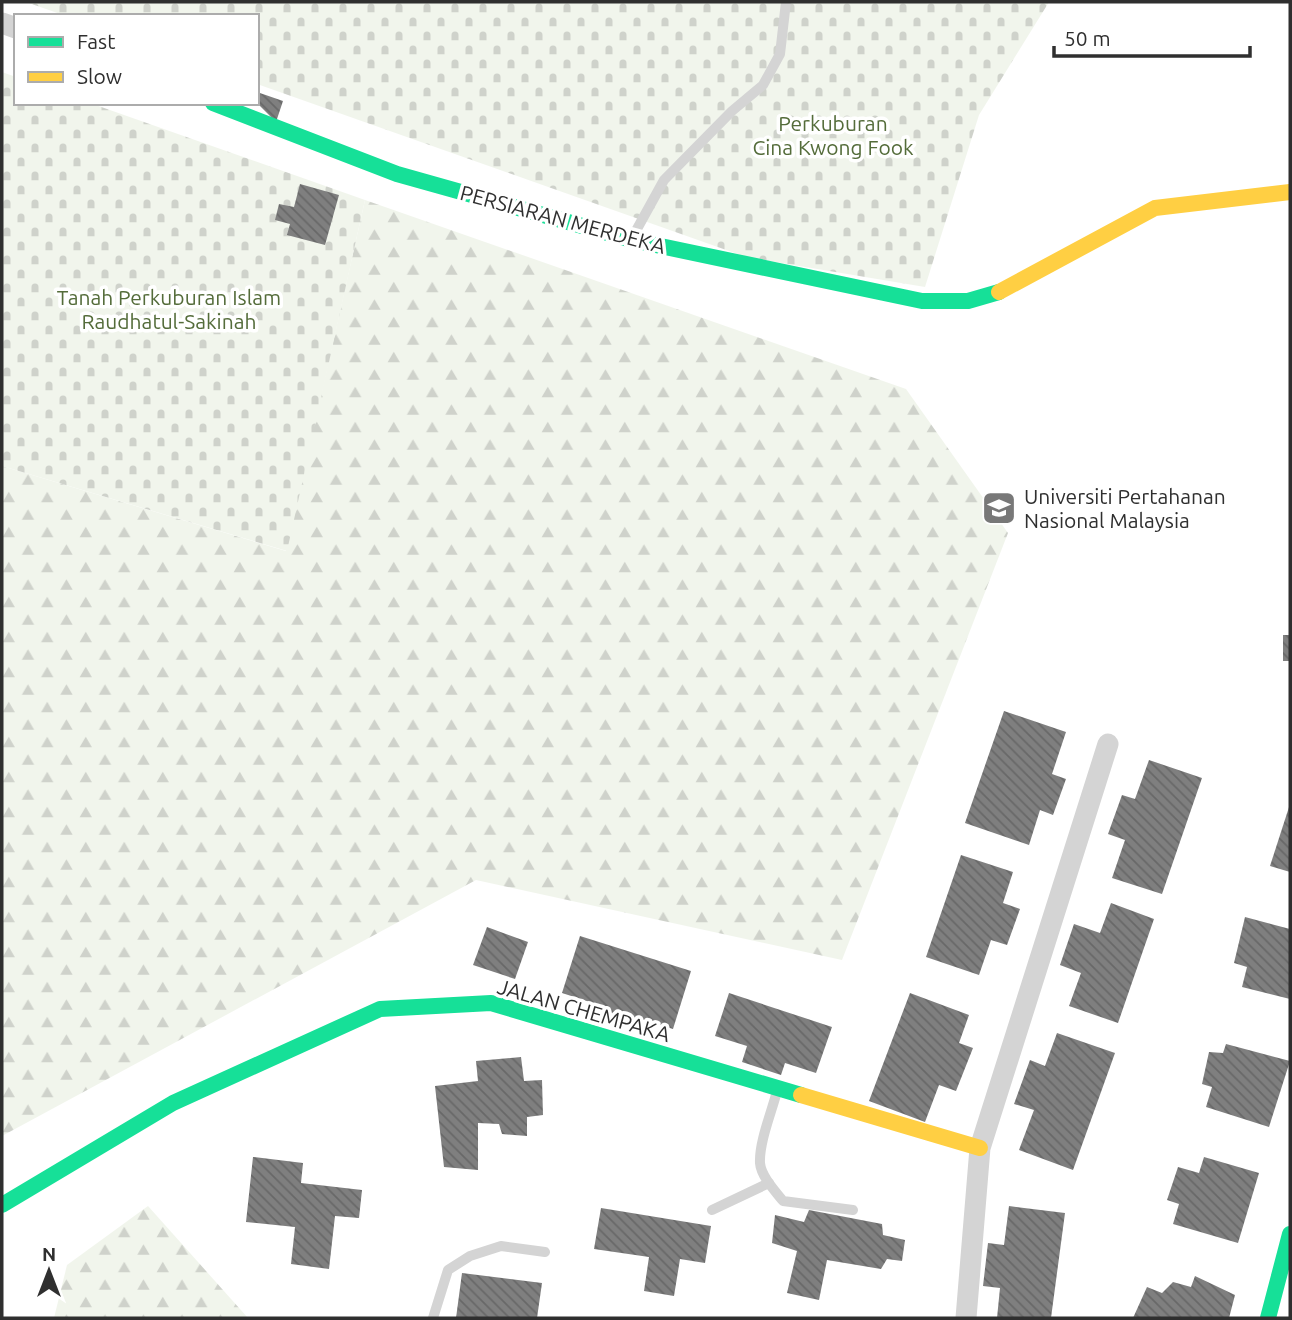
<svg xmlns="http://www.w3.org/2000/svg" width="1292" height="1320" font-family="Ubuntu,sans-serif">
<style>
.forest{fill:url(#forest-firs)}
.cemetery{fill:url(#cemetery-stones)}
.building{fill:url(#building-back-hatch)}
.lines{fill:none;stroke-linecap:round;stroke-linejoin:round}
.lane{stroke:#d4d4d4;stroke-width:10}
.street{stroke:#d4d4d4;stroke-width:21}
.fast{stroke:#16e098;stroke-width:16}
.slow{stroke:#ffcf43;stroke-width:16}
.labels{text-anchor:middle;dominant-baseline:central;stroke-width:7;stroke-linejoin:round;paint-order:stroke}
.park-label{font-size:21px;fill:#546c3a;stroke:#fff}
.street-label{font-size:21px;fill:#2f2f2f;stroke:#fff}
.poi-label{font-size:21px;fill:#2f2f2f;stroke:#fff;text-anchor:start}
</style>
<defs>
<pattern id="forest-firs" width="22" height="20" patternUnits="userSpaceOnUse" patternTransform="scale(1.75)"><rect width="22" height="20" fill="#f1f5ec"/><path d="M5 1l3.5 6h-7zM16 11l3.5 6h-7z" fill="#cfd2cb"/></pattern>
<pattern id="cemetery-stones" width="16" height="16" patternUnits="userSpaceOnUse" patternTransform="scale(1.75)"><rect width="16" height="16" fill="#f1f5ec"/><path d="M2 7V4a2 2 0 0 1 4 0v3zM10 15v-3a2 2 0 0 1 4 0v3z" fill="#cfd2cb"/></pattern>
<pattern id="building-back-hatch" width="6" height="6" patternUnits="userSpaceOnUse" patternTransform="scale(1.75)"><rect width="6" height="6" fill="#7f7f7f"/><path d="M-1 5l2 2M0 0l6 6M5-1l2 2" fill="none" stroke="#686868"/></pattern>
</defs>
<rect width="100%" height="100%" fill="#fff"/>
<g class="forest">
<polygon points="365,200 906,389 1008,533 842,960 476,880 2,1136 2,466 286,551"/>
<polygon points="148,1206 248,1318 54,1318 67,1265"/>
</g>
<g class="cemetery">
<polygon points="26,2 1049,2 979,115 925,287 746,257 257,84 257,16 66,16"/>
<polygon points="2,72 16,77 16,103 90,103 365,200 287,551 2,466"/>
</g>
<g class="building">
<polygon points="257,92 283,101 276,122 257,103"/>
<polygon points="300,184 339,195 325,245 287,235 290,224 275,220 279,204 294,207"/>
<rect x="1283" y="635" width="7" height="26"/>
<polygon points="1004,711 1066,732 1052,774 1066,779 1053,815 1040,810 1029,845 965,823"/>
<polygon points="1149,760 1202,778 1162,894 1112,878 1125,840 1108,834 1122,795 1135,799"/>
<polygon points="1290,804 1290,872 1270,866"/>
<polygon points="961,855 1013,872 1003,903 1020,909 1007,945 991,940 979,975 926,957"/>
<polygon points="1111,903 1154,919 1118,1023 1069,1006 1081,973 1060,965 1074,924 1100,933"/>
<polygon points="1245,917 1290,929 1290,999 1242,987 1247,967 1234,963"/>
<polygon points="487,927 528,942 515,979 473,965"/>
<polygon points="580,936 691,971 673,1029 635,1017 631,1027 595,1016 599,1005 562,993"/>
<polygon points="729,993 832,1027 816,1073 785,1063 781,1075 742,1062 747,1046 715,1036"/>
<polygon points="910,993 969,1015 959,1043 973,1048 956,1091 939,1085 925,1122 869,1101"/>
<polygon points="1057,1033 1115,1053 1073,1170 1019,1150 1034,1110 1014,1104 1030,1060 1045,1066"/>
<polygon points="1226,1044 1290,1061 1269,1127 1206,1107 1212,1087 1202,1084 1209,1052 1223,1053"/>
<polygon points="521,1057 524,1081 542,1080 543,1115 527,1117 527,1136 502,1134 499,1124 478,1123 478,1170 444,1167 435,1086 478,1081 476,1061"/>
<polygon points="253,1157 303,1163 301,1183 362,1190 359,1218 335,1216 329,1269 291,1264 295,1227 246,1222"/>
<polygon points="1204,1157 1259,1173 1238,1243 1173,1224 1179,1204 1167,1200 1178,1167 1199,1173"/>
<polygon points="1009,1206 1065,1213 1051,1318 997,1318 1000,1288 983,1286 988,1243 1004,1245"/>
<polygon points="601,1208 711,1226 705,1263 680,1259 674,1296 644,1291 649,1257 594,1249"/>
<polygon points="809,1210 882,1224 883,1235 905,1240 902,1261 887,1259 881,1269 827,1260 819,1300 787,1293 797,1251 772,1243 775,1215 804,1222"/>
<polygon points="462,1273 542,1283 537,1318 456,1318"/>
<polygon points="1195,1276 1235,1295 1229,1318 1133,1318 1147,1287 1162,1293 1173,1282 1191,1287"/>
</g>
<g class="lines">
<g class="lane">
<polyline points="632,238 664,180 732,111 763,85 780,54 786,2"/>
<path d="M777 1091C772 1111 759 1142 760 1163 761 1176 775 1191 783 1201L853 1210"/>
<polyline points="712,1210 769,1183"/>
<polyline points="433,1318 448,1270 470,1256 501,1246 545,1252"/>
</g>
<g class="street">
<polyline points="2,23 16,28"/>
<polyline points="966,1318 980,1148 1108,744"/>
</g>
<g class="fast">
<polyline points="213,103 397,174 632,240 922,301 968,301 999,292"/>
<polyline points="2,1205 173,1103 380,1009 491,1003 801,1095"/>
<polyline points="1268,1318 1290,1234"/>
</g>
<g class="slow">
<polyline points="999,292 1155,208 1290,192"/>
<polyline points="801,1095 980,1148"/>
</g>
</g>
<defs>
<g id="university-square" transform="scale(1.75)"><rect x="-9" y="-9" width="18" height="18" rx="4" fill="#787878" stroke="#fff"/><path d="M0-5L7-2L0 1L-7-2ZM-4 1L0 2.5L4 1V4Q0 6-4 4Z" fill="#fff"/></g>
</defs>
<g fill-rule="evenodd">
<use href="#university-square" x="999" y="508"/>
</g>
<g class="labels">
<g class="park-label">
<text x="833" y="123">Perkuburan<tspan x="833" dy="24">Cina Kwong Fook</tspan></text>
<text x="169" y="297">Tanah Perkuburan Islam<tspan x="169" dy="24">Raudhatul-Sakinah</tspan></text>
</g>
<g class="street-label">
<text transform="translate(563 219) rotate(15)">PERSIARAN MERDEKA</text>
<text transform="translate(584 1010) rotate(16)">JALAN CHEMPAKA</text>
</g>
<g class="poi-label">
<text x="1024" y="496">Universiti Pertahanan<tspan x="1024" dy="24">Nasional Malaysia</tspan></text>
</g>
</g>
<rect width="1292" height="1320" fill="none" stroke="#2f2f2f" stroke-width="7"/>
<rect x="14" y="14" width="245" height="91" fill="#ffffff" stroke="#acacac" stroke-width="2"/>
<rect x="28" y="37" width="35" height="10" fill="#16e098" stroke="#acacac" stroke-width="2"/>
<text x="77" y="49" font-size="21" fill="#2f2f2f">Fast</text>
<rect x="28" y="72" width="35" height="10" fill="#ffcf43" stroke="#acacac" stroke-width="2"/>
<text x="77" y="84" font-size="21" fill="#2f2f2f">Slow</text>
<g transform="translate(49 1271)" stroke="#ffffff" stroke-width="5" paint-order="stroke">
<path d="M0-5L12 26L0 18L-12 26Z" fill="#2f2f2f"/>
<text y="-10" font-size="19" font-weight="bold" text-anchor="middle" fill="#2f2f2f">N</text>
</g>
<path d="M1054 46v10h196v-10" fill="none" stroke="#2f2f2f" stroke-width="3.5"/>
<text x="1064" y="46" font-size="21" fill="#2f2f2f" stroke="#ffffff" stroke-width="5" paint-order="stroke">50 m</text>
</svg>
